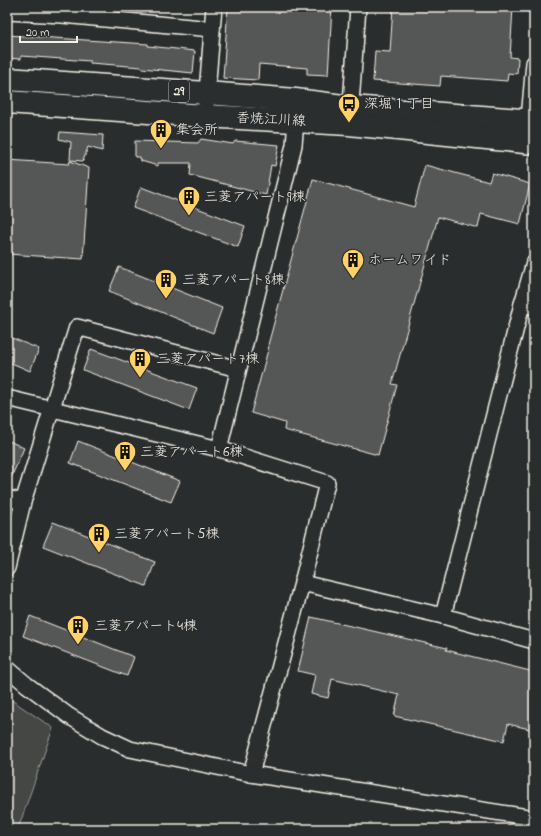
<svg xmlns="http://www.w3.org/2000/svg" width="541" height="836" font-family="'Indie Flower','Klee One',sans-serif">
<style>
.green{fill:#444645;stroke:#9c9c96}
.building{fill:#555756;stroke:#f4f1e8}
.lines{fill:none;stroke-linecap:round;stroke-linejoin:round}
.minor-casing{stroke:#f4f1e8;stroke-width:18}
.primary-casing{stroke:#f4f1e8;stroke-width:25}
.minor{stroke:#2a2d2e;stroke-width:15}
.primary{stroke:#2a2d2e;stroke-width:22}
.labels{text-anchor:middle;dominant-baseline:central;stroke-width:3;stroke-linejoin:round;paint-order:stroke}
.shield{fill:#2a2d2e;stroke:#b7b6b0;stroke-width:1}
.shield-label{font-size:13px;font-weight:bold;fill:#f4f1e8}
.poi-label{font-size:14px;fill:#f4f1e8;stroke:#2a2d2e;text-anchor:start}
.street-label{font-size:14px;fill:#f4f1e8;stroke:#2a2d2e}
</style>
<rect width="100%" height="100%" fill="#2a2d2e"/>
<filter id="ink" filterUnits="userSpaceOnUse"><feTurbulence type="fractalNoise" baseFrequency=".025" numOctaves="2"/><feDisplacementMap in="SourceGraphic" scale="8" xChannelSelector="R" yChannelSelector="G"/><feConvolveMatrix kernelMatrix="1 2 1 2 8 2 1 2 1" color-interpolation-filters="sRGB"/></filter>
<g filter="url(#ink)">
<polygon class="green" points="7,697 53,728 18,829 7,829"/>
<g class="building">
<polygon points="228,7 332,7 328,75 307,74 307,68 259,64 258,80 223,78"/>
<polygon points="393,7 513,7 510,57 518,58 517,74 508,73 507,81 441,76 440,86 373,81 375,51 390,52"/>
<polygon points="7,35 148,44 148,46 195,51 193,73 142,68 142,67 90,63 90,61 21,56 21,59 7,58"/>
<polygon points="60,132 103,135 102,151 88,147 83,161 70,160 71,142 59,139"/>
<polygon points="201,139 233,144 235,141 279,145 275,166 271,165 266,195 190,175 191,163 158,163 158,166 141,161 140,157 135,157 135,141 198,143"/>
<polygon points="7,160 69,164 70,161 89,168 83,259 7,254"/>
<polygon points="425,165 489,182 492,173 530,184 520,224 481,214 478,228 438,217 392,384 397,385 378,455 284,430 285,423 251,413 269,346 268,345 313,179 414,207"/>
<polygon points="141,187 245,226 238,247 133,208"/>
<polygon points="119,267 222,308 213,333 109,291"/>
<polygon points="7,336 39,349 30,371 7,361"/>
<polygon points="91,349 197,388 189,410 83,370"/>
<polygon points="7,440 24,448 7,487"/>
<polygon points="78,441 180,481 171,502 70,463"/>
<polygon points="53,522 155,562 146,586 43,546"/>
<polygon points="30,616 134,657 127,676 23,636"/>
<polygon points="311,617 447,648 446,650 534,672 534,730 508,724 504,741 394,716 399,695 332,679 328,698 311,694 315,675 298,671"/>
</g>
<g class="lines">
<g class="minor-casing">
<g id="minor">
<polyline points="7,12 62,15 212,29"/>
<polyline points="205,116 214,7"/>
<polyline points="350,117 358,7"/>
<polyline points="528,130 534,63"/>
<polyline points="534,263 522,304 534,307"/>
<polyline points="7,398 219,449 327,483 302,583 251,774"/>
<polyline points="219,449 294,145 296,121"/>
<polyline points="7,498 23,502"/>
<polyline points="7,568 23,502 77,327 238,369"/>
<polyline points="302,583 443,616 534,641"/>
<polyline points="443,616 522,304"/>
<polyline points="7,668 27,685 69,716 102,736 130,749 251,774 534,818"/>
</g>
</g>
<g class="primary-casing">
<g id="primary">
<polyline points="7,79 206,93 295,100 351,107 534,121"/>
<polyline points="7,102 205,116 349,124 534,143"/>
</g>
</g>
<use href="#minor" class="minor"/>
<use href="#primary" class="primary"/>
</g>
</g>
<defs>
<g id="bus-pin" transform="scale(1.15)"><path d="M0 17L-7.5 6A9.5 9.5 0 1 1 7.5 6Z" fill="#ffd166" stroke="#2a2d2e"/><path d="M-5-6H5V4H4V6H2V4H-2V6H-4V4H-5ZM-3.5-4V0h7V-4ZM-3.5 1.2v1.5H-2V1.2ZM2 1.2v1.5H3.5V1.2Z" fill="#111"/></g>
<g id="building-pin" transform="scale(1.15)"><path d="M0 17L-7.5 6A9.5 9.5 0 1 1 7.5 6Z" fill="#ffd166" stroke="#2a2d2e"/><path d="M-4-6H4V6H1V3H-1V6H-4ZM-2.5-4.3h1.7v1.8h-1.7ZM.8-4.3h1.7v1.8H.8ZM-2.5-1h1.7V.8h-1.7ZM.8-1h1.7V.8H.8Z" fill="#111"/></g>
</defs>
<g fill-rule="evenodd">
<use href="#bus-pin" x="349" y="104"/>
<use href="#building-pin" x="161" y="130"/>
<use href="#building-pin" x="189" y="197"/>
<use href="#building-pin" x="353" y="260"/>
<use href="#building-pin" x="166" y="280"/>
<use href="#building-pin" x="140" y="359"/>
<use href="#building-pin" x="125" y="452"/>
<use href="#building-pin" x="99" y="534"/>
<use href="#building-pin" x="78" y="626"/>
</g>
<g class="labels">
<rect class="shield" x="169" y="80" width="20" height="22" rx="3"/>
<g class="shield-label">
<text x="179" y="91">29</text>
</g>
<g class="poi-label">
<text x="364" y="104">深堀１丁目</text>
<text x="176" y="130">集会所</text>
<text x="204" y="197">三菱アパート9棟</text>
<text x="368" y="260">ホームワイド</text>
<text x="182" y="280">三菱アパート8棟</text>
<text x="156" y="359">三菱アパート7棟</text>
<text x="140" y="452">三菱アパート6棟</text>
<text x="114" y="534">三菱アパート5棟</text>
<text x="94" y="626">三菱アパート4棟</text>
</g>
<g class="street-label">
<text transform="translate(271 120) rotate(3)">香焼江川線</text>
</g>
</g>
<rect width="541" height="836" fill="none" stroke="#2a2d2e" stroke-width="24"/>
<rect x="12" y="12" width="517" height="812" fill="none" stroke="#f4f1e8" stroke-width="1.5" filter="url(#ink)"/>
<path d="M20 36v6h57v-6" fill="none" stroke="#f4f1e8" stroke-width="2"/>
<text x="26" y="36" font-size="12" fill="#f4f1e8" stroke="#2a2d2e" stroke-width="3" paint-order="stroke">20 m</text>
</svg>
